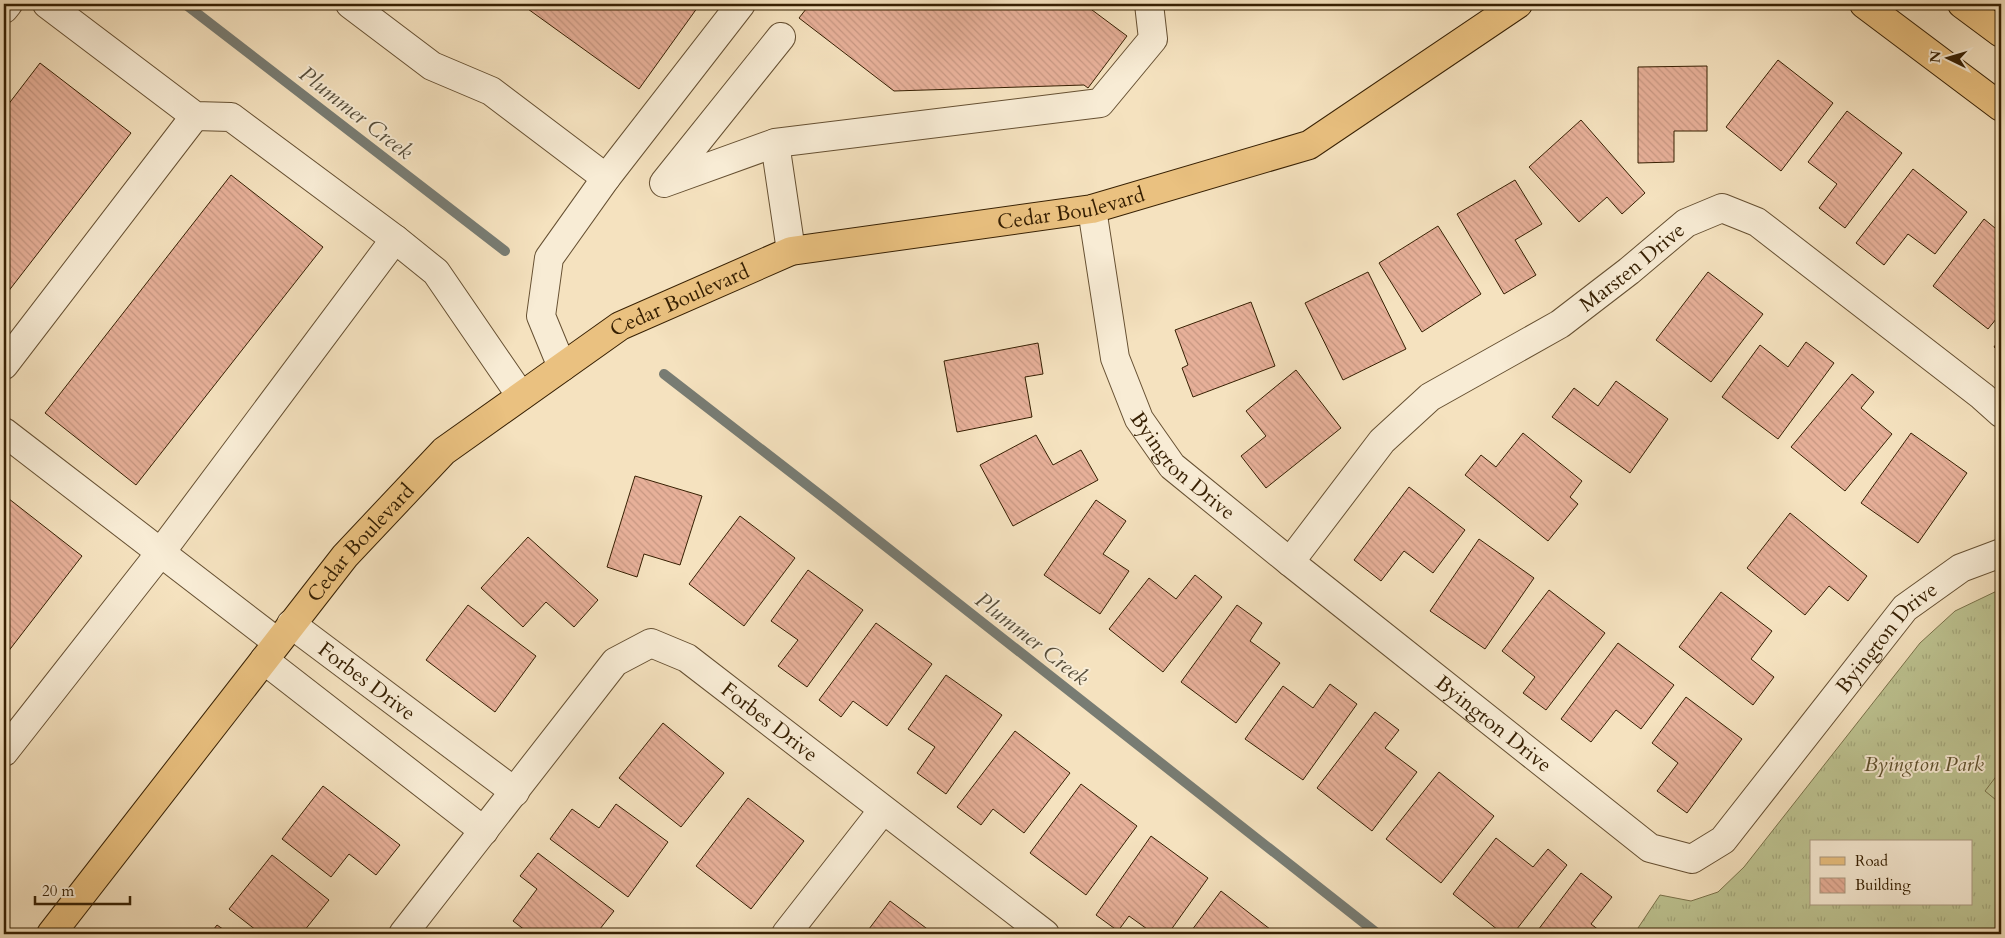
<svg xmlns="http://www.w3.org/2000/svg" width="2005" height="938" font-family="Cardo,serif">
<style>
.grass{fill:url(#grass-tufts);stroke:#7a724a;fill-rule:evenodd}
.pitch{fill:#bdc391;stroke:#7a724a}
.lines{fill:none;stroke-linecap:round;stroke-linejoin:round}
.stream{stroke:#787c73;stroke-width:10}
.building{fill:url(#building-back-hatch);stroke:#372003}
.minor-casing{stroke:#665032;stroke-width:30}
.major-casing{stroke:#372003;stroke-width:30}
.minor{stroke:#f8ecd5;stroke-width:28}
.major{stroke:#eac180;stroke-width:28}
.labels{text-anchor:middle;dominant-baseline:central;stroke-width:4;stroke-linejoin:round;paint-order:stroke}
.street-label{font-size:21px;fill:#372003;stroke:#f8ecd5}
.park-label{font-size:21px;font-style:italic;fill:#5f512e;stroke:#f8ecd5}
.water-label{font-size:22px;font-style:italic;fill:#574e3b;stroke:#f8ecd5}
</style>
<defs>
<pattern id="grass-tufts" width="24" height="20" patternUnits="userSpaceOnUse" patternTransform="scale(1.25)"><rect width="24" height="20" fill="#bdc391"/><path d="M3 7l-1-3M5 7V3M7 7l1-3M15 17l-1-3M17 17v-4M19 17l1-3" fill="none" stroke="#a3a77b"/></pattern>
<pattern id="building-back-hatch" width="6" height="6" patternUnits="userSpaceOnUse" patternTransform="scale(1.25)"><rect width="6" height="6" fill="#e7b099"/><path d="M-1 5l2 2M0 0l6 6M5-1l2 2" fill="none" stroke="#c79782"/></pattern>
</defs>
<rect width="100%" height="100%" fill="#f5e2bf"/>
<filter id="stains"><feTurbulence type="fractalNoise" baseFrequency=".004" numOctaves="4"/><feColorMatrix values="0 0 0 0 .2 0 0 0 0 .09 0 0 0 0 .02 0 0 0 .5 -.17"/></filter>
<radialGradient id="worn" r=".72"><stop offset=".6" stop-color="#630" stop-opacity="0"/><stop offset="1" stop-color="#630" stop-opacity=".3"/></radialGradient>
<path class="grass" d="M2001 589V934H1634L1660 895 1691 901 1718 892 1744 867 1920 643 1955 611ZM1811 842H1971V904H1811Z"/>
<polygon class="pitch" points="2001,770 2001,804 1985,791"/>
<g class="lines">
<g class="stream">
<polyline points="185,4 505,251"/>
<polyline points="664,374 837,508 1378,934"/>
</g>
</g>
<g class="building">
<polygon points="521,4 700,4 639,89"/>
<polygon points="810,4 1084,4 1127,36 1088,88 1084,85 894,91 799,18"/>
<polygon points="1778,60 1833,103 1781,171 1726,127"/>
<polygon points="40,63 131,133 4,297 4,110"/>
<polygon points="1707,66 1707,131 1674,131 1674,162 1638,163 1638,67"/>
<polygon points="1847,111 1902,153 1845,228 1819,208 1837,184 1808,162"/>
<polygon points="1581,120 1645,193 1622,214 1607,197 1579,222 1529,167"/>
<polygon points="1913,169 1967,212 1935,254 1908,234 1884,265 1856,243"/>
<polygon points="231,175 323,247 136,485 45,413"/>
<polygon points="1515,180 1542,224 1515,240 1536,275 1504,294 1457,214"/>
<polygon points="1984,219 2001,233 2001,313 1988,329 1933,286"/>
<polygon points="1438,226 1481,294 1422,332 1379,263"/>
<polygon points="1368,272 1406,349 1343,380 1305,303"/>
<polygon points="1708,272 1763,314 1711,382 1656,340"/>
<polygon points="1251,302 1275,366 1193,397 1182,368 1188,365 1175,330"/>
<polygon points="2001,337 2001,352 1994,347"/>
<polygon points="1806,342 1834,363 1778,439 1722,397 1760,345 1788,367"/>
<polygon points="1038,343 1043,374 1025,377 1032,417 957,432 944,361"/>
<polygon points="1296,370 1341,428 1266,488 1241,456 1266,436 1246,411"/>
<polygon points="1852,374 1874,392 1861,408 1892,434 1845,491 1791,447"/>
<polygon points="1616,381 1668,419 1630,473 1552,417 1574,388 1598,406"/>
<polygon points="1523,433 1582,481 1570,497 1578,504 1548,541 1465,475 1481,455 1496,467"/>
<polygon points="1911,433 1967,473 1918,543 1861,503"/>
<polygon points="1036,435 1053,465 1081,450 1098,480 1013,526 980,465"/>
<polygon points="635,476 702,496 680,565 644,554 637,577 607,567"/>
<polygon points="1409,487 1465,530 1433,573 1404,551 1381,581 1354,560"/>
<polygon points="4,495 82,556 4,657"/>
<polygon points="1096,500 1126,521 1103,554 1129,571 1100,614 1044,575"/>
<polygon points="1790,513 1867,576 1848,601 1829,586 1805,615 1747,568"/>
<polygon points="740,516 795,558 744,626 689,584"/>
<polygon points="528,537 598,600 574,627 546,602 523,627 481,588"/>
<polygon points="1479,539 1534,578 1485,649 1430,611"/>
<polygon points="808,570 863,610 807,687 778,666 798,640 771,621"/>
<polygon points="1195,575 1222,597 1163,672 1109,629 1149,578 1176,599"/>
<polygon points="1549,590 1605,633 1546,710 1523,693 1535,677 1502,651"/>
<polygon points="1721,592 1772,631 1751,659 1774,677 1753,705 1679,647"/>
<polygon points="468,605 536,656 495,712 426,660"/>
<polygon points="1237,605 1262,623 1250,641 1280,663 1236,723 1181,682"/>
<polygon points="876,623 932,664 887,726 853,701 841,717 819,700"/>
<polygon points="1618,643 1674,685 1641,729 1616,710 1591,742 1561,719"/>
<polygon points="946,675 1002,715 946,794 917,773 935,747 908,729"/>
<polygon points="1330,684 1357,704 1303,780 1245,739 1283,686 1313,708"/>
<polygon points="1686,697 1742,739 1687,813 1657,791 1678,763 1652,743"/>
<polygon points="1375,712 1399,730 1385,748 1417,772 1372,831 1317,788"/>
<polygon points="663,723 724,773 681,827 619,778"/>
<polygon points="1015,731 1070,773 1024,833 993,809 981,825 957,807"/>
<polygon points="1439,772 1494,816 1441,883 1386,839"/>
<polygon points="1081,784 1137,826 1086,895 1030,853"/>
<polygon points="323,786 400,845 376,875 349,854 331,877 282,839"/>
<polygon points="748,798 804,841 751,909 696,866"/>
<polygon points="616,804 668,842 628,897 550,839 572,809 599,828"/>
<polygon points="1151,836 1208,878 1168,934 1154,934 1129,916 1118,931 1096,915"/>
<polygon points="1496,838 1533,867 1548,849 1567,865 1513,934 1503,934 1453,894"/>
<polygon points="538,853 614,911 596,934 530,934 513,921 537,889 520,876"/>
<polygon points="272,855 329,900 304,931 307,934 261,934 229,909"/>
<polygon points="1581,873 1612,897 1591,924 1604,934 1535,934"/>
<polygon points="1221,891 1275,933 1274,934 1189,934"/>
<polygon points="890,901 934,934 876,934 869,929"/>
<polygon points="217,925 230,934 210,934"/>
</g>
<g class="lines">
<g class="minor-casing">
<g id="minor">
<polyline points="47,4 195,116 231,117 395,239 436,272 521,396"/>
<polyline points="350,4 432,66 491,91 606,178"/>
<polyline points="4,9 8,4"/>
<polyline points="775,143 664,183 781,37"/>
<path id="s1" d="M1092 209 1115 358 1139 419 1172 466 1290 562 1650 848 1692 859 1723 840 1905 608 1961 568 2001 553"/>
<polyline points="791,251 775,143 1100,103 1153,39 1149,4"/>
<polyline points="4,365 195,116"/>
<polyline points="562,367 541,316 549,258 606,178 741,4"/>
<polyline points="4,432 277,642"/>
<path id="s2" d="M1290 562 1382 441 1430 397 1560 324 1629 271 1686 223 1722 208 1757 222 1982 396 2001 413"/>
<path id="s3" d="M291 624 515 792"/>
<polyline points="264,660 484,831"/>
<polyline points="4,752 161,552 395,239"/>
<path id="s4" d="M403 934 615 662 651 643 687 658 1045 934"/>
<polyline points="786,934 883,810"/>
</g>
</g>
<g class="major-casing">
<g id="major">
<polyline points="1864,4 2001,107"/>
<polyline points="1962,4 2001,33"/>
<path id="s5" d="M51 934 345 556 444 451 620 326 791 251 1092 209 1309 145 1518 4"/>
</g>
</g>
<use href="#minor" class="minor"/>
<use href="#major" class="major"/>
</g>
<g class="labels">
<g class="street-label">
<text stroke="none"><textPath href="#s5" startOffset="1309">Cedar Boulevard</textPath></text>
<text stroke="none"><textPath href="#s2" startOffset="458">Marsten Drive</textPath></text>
<text stroke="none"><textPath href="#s5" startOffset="904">Cedar Boulevard</textPath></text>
<text stroke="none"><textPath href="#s1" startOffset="281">Byington Drive</textPath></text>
<text stroke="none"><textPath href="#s5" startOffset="499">Cedar Boulevard</textPath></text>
<text stroke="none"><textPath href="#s1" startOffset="1226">Byington Drive</textPath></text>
<text stroke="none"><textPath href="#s3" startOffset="95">Forbes Drive</textPath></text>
<text stroke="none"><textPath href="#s4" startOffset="529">Forbes Drive</textPath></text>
<text stroke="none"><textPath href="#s1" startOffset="686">Byington Drive</textPath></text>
</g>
<g class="park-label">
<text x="1924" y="764">Byington Park</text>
</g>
<g class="water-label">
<text transform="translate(356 113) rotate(38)">Plummer Creek</text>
<text transform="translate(1032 639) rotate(38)">Plummer Creek</text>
</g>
</g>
<rect width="2005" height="938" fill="none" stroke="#f5e2bf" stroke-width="20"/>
<rect x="5" y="5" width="1995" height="928" fill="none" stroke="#372003" stroke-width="2.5"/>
<rect x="10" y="10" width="1985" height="918" fill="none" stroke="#372003"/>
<rect x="1810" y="840" width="162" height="65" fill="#f8ecd5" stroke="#ab9a81"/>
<rect x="1820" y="857" width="25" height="8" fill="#eac180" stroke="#ab9a81"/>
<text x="1855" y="866" font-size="15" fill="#372003">Road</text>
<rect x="1820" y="878" width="25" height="15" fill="url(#building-back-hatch)" stroke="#ab9a81"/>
<text x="1855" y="890" font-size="15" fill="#372003">Building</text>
<g transform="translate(1948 58) rotate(275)" stroke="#f8ecd5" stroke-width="4" paint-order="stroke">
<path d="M0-4L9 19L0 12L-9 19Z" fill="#372003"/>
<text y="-8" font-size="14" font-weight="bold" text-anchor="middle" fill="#372003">N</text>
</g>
<path d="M35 896v8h95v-8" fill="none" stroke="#372003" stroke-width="2.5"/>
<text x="42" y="896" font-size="15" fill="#372003" stroke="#f8ecd5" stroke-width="4" paint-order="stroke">20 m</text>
<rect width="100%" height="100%" filter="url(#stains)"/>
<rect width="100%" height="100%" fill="url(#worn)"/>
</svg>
